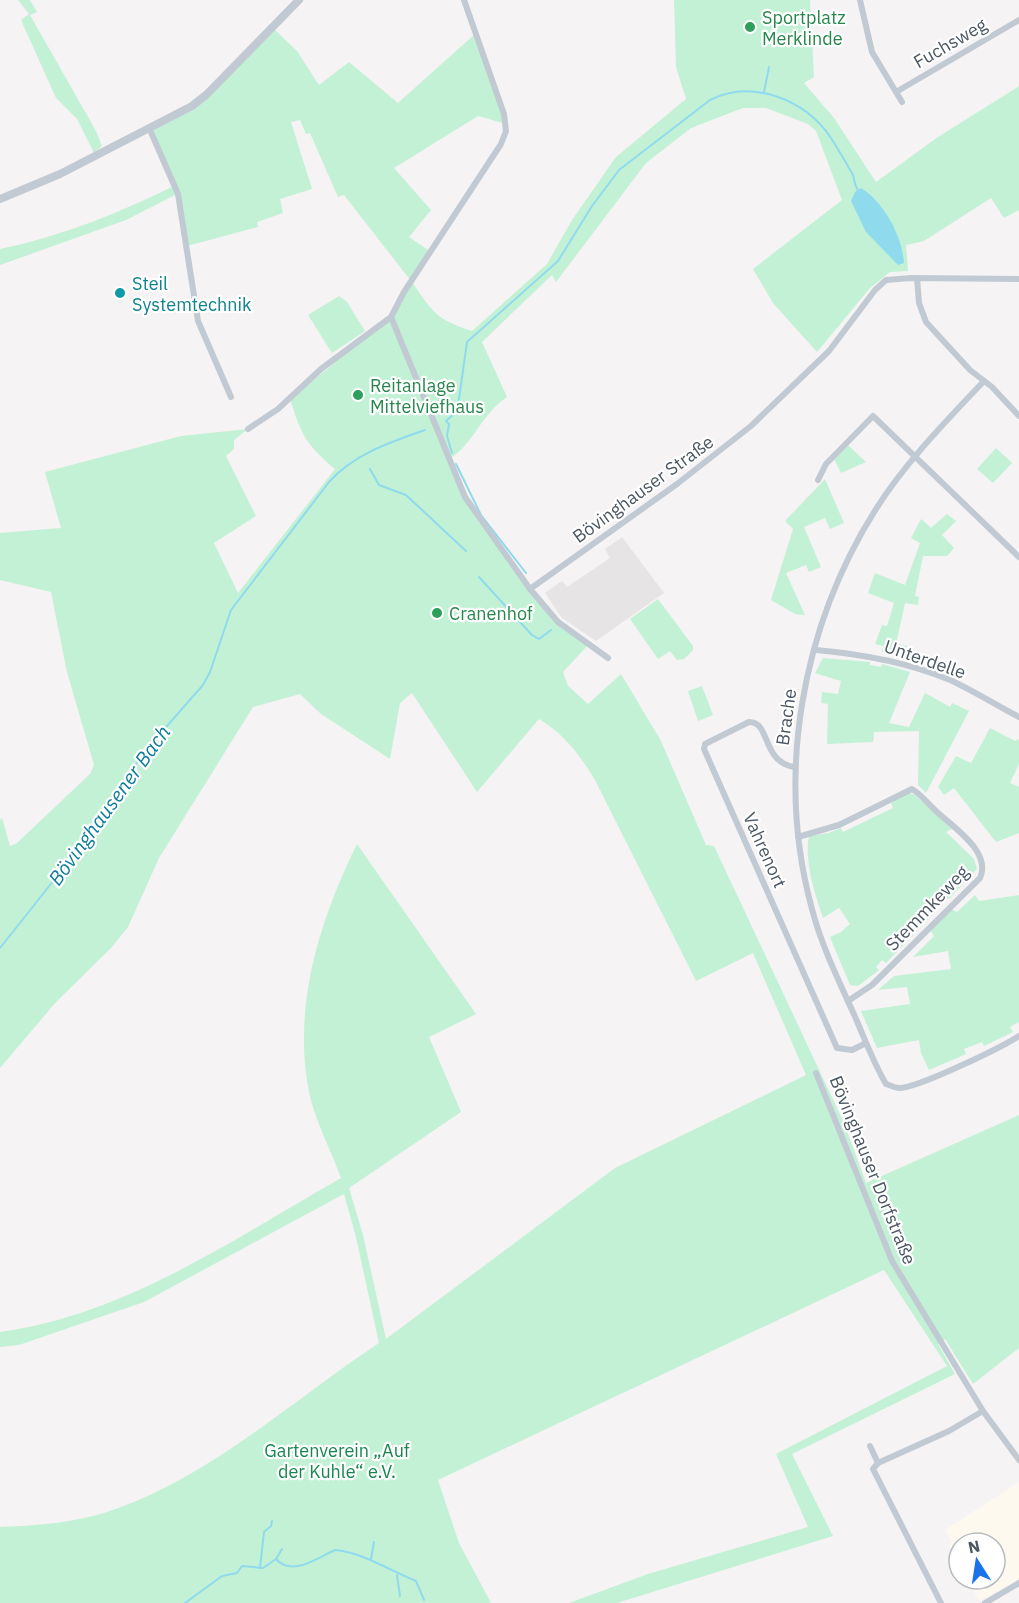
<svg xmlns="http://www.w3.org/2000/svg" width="1019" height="1603" font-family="'IBM Plex Sans',sans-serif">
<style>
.commercial{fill:#fdf9ef}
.education{fill:#e6e4e5}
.green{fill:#c3f1d5}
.water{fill:#90daee}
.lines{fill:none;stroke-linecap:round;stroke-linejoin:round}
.stream{stroke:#90daee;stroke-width:2}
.minor{stroke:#c1cad2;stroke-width:6}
.tertiary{stroke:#c1cad2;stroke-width:8}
.leisure-dot{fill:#2e9e5b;stroke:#fff;stroke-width:2}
.culture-dot{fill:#0f9aa8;stroke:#fff;stroke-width:2}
.labels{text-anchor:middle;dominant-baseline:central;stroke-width:4.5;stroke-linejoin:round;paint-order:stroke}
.leisure-label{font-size:18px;fill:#27864d;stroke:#fff;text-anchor:start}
.street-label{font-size:18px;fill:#4a5661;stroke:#fff}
.culture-label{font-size:18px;fill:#0d838f;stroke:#fff;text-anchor:start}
.park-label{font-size:18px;fill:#17864f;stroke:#fff}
.water-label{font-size:20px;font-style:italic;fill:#0c7c9b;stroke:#fff}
</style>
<rect width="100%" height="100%" fill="#f5f3f3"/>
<polygon class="commercial" points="1019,1482 1019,1579 979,1601 967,1579 995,1579 995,1543 959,1543 959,1564 948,1545 952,1542 945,1530"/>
<polygon class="education" points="622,537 664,593 596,641 562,618 545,593 562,581 567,587 610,558 605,549"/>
<g class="green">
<polygon points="18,0 30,0 37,12 30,15 96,131 102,146 94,153 77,119 56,98 21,20 29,14"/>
<path d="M674 0H810L814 77 804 83 834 118 876 182 938 137 1019 86V210L1004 218 991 198 924 241 906 245 908 271 890 272 870 288 817 352 773 303 753 269 842 200 816 131 808 124 766 108H743L691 128 646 163 556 282 552 275 482 342 507 397C482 413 473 445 449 459L465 497 541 604 589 644 563 672 568 686 588 704 621 674 661 741 706 845 714 846 844 1123 866 1183 1019 1115V1348L973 1384 945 1339 938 1344 955 1374 792 1454 833 1536 617 1603H569L648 1574 808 1527 776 1454 947 1366 884 1270 438 1480 459 1543 491 1603H0V1527C34 1526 71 1523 104 1513 207 1480 290 1402 379 1343L356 1237 344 1194 144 1302 19 1345 0 1347V1332C125 1315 234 1239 341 1178 331 1150 315 1121 309 1092 292 1007 320 919 357 844L476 1014 429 1037 461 1112 349 1188 363 1235 386 1339 615 1168 806 1075 753 953 696 981 595 780C580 755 564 734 539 719L477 792 412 693 400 703 390 759 321 714 300 694 253 707 159 858 128 927 111 948 56 1002 0 1068V820L2 818 10 846 17 843 90 774 94 765 67 672 51 592 0 580V533L61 528 45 472 181 436 248 429 234 440V449L226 456 256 516 214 543 238 593 335 469C306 445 301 434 290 399L391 317 411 281 344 195 338 197 310 133 306 134 300 120 291 122 312 189 280 199 283 213 257 222 258 227 187 246 177 194 126 220 0 265V249C62 236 119 213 176 185L151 130 179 115 273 28 297 51 319 85 349 62 398 103 475 34 506 124 478 116 394 168 431 210 409 237 431 252 412 282C433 312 435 319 472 331L547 264 572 220 616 157 686 99 676 67Z"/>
<polygon points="339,296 347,302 365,331 332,353 308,315"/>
<polygon points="848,445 866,462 841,473 834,459"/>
<polygon points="996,448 1012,463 993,483 977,469"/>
<polygon points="825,479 844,523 830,529 825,518 804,527 821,567 809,572 806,565 786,573 805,615 795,614 771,600 793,529 785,521"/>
<polygon points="947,514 956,521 942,535 954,548 947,556 923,556 915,596 919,597 918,605 905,603 896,644 907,646 905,657 882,652 883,646 875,644 882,625 887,626 894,603 868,593 875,573 905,585 920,543 911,538 921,519 931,528"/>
<polygon points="658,599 693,646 693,650 684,659 677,660 670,651 658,659 630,619"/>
<polygon points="823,658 870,662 870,665 881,667 882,664 910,672 889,723 909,727 925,693 950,707 952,703 969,711 926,793 918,785 919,731 874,732 873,742 827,744 828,704 821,703 822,692 838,694 841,681 815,673"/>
<polygon points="702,686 713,715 698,721 688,691"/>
<polygon points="990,728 1015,741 1019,739 1019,764 1010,783 1019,787 1019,833 996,842 954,788 944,795 938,787 956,756 971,763"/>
<path d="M906 793 914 794 952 829 946 832 974 859 977 869 949 899 941 895 932 907 936 911 886 963 882 960 876 967 879 970 858 986 850 985 830 937 841 932 850 924 839 908 823 918C815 893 804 862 809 836L829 833 841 828 843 832 893 808 891 803Z"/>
<polygon points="975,895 979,901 1019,895 1019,1022 1010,1027 1013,1032 984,1046 982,1042 964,1049 966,1054 929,1070 921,1053 919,1040 877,1048 861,1011 910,1004 907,987 878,990 894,976 951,969 948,951 913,957 934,936 930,930 951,909 957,912"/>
</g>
<path class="water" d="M861 188C884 202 902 236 904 263L898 265 866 232 851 201 855 192Z"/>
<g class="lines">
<g class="stream">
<polyline points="764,92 769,67"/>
<path d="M452 453 447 436 449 424 446 421 455 413 458 406 467 342 558 261 592 206 619 170 710 100C752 79 805 99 831 138 838 149 845 161 852 173 855 179 854 185 858 190"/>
<polyline points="456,464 481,515 526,573"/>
<polyline points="370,469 379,485 406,495 466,551"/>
<polyline points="479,577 532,635 539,639 551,630"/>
<path d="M0 948 62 870 145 751 203 685 210 672 231 610 329 482C354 454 391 442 425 430"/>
<polyline points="276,1559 282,1549"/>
<polyline points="371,1559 374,1542"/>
<polyline points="260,1568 264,1532 271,1526 272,1521"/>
<polyline points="397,1575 400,1596"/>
<path d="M185 1603 222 1576 237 1573 242 1566 263 1568 276 1559C292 1577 317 1558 335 1550 362 1552 390 1571 416 1581L424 1600"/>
</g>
<g class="minor">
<polyline points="860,0 872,52 896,92 1019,20"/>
<polyline points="896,92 902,102"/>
<polyline points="150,130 178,194 198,321 231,397"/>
<polyline points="917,278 919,303 926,322 970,370 992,387 1019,416"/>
<polyline points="391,317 465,497 530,589 558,622 608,658"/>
<path d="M984 381C947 420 905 463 876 509 802 626 775 774 812 909 821 944 837 977 852 1010 863 1034 872 1060 886 1084 890 1085 895 1088 899 1088 918 1088 1000 1048 1019 1036"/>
<polyline points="248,429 278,409 321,369 391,317 404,292 501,144 506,131 504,114 464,0"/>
<polyline points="818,480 826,464 873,416 1019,557"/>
<polyline points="530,589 677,484 751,426 829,351 875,290 886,280 911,278 1019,279"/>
<path d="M816 650C862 654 907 662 950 680 974 691 996 705 1019 717"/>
<path d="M794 767C761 761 771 722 749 722L705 744 704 749 837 1048 852 1050 866 1043"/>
<path d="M798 837 839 825 912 789C921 794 928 804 936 811 953 827 992 852 980 878L872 985 848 1001"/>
<polyline points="816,1073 892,1261 983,1411 1019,1460"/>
<polyline points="870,1446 878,1463"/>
<polyline points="941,1603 873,1469 878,1463 949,1431 983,1411"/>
<polyline points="985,1603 1019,1583"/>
</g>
<polyline class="tertiary" points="0,199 60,174 192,106 206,95 299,0"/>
</g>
<g class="leisure-dot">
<circle cx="750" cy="27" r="6"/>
<circle cx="358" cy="395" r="6"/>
<circle cx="437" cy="613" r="6"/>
</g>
<circle class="culture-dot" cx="120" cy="293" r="6"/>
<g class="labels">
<g class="leisure-label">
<text x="762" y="17">Sportplatz<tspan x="762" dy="21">Merklinde</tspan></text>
<text x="370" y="385">Reitanlage<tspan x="370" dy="21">Mittelviefhaus</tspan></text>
<text x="449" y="613">Cranenhof</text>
</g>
<g class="street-label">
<text transform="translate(950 43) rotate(-30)">Fuchsweg</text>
<text transform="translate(643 489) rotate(-36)">Bövinghauser Straße</text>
<text transform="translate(925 659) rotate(19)">Unterdelle</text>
<text transform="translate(786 717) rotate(-82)">Brache</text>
<text transform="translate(765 850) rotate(66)">Vahrenort</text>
<text transform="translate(927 908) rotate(-46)">Stemmkeweg</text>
<text transform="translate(873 1170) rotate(68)">Bövinghauser Dorfstraße</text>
</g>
<g class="culture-label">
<text x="132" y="283">Steil<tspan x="132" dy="21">Systemtechnik</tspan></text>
</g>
<g class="park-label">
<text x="337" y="1450">Gartenverein „Auf<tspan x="337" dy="21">der Kuhle“ e.V.</tspan></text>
</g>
<g class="water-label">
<text transform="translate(109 805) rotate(-54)">Bövinghausener Bach</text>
</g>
</g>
<g transform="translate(977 1561) rotate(348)"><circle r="28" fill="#ffffff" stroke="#b7bbc0" stroke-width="1.5"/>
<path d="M0-4.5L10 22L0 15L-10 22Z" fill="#1a73e8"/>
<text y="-9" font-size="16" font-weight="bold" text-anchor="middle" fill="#4a5661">N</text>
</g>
</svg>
